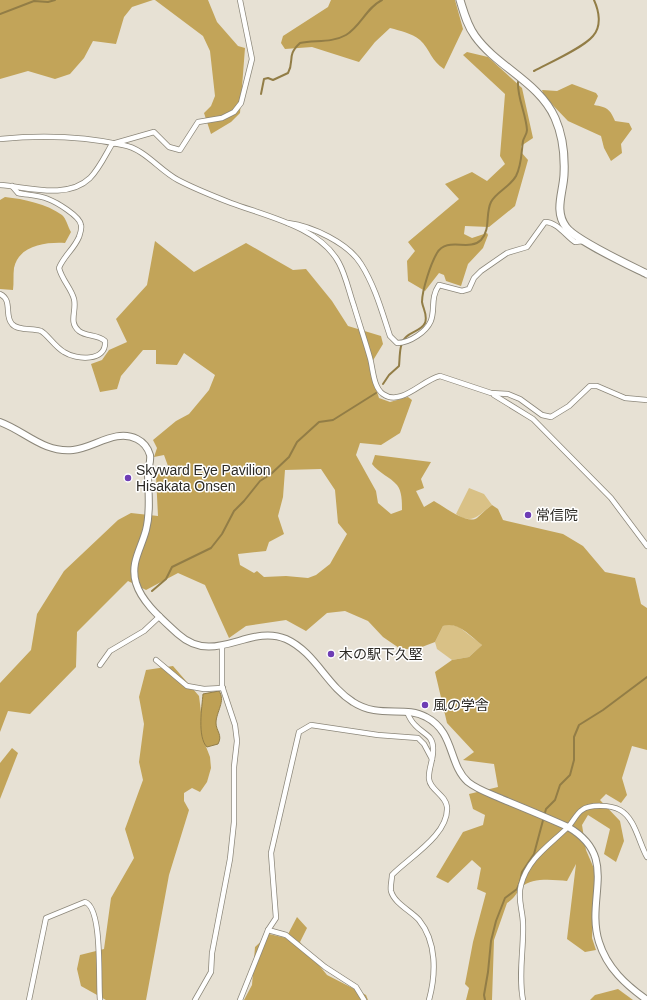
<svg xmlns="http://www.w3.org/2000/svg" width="647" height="1000" font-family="Helvetica,'Noto Sans JP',sans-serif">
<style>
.green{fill:#d9c186}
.forest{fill:#c2a459;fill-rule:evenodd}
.water{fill:#bea054;stroke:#927d46}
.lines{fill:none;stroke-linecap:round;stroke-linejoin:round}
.stream{stroke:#927d46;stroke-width:2}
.minor-casing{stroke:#8c877a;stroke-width:6}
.tertiary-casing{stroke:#8c877a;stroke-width:8}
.secondary-casing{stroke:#8c877a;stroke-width:9}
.minor{stroke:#fff;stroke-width:4.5}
.tertiary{stroke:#fff;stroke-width:6}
.secondary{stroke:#fff;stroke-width:7}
.poi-dot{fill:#6e3db5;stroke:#fff;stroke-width:1.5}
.labels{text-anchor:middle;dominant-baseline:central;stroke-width:3;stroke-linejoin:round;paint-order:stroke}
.poi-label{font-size:14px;fill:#2c2a25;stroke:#fff;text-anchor:start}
</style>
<rect width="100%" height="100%" fill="#e7e1d4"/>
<g class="green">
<path d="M469 488 484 494 492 505C479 514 473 526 456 514Z"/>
<polygon points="449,624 459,627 482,645 469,657 452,660 437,649 435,642 443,626"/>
</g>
<g class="forest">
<polygon points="0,0 153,0 132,7 124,17 116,44 93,41 84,58 70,74 55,79 28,71 0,79"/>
<polygon points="155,0 208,0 217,22 238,46 245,48 240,113 231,122 211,134 204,113 211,106 215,96 210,51 203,36"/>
<path d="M331 0H455L463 29 444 69C431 61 430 49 420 40 411 33 401 31 390 28L375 42 359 62 312 47 285 49 281 43 283 36 328 7Z"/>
<polygon points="467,52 488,57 522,88 533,138 521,146 521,152 528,160 515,206 489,227 465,226 464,234 472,238 487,233 488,235 483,248 468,264 461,286 446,281 444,275 439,273 425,291 408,281 407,261 415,251 408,242 459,199 445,184 472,172 487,181 505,164 500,156 505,94 463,55"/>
<path d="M572 84 596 93 598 96 594 105C607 107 610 109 615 121L629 123 632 129 621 144 622 153 611 161 604 148 601 136 568 121 544 96 542 90 557 91Z"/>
<path d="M5 197C24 199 47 204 62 215 66 218 68 227 71 232L65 243C46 242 19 245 14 268 13 275 14 283 13 290L0 289V200Z"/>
<path d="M155 241 194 272 246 243 293 270 306 269 332 301 348 326 381 336 383 344 369 367 379 398 390 402 408 397 412 400 400 433 381 445 360 443 356 455 376 491 378 503 391 514 402 510C402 502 402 491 397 485 390 477 379 473 372 464L375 455 431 462 421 479 424 488 416 491 424 507 434 501C443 506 467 525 477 518 482 514 486 509 492 505L498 509 503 520 563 534 583 546 605 572 635 578 641 604 647 608V750L632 746 622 778 627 795 621 803 606 794 600 800 620 821 624 841 616 862 604 854 610 829 588 815 582 825 586 850 595 871 592 938 596 950 585 952 567 939 576 864 567 881C555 880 531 877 522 887 516 893 515 898 507 903L494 940 492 1000H466L469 988 465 984 473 942 486 893 477 889 481 868 472 860 448 883 436 877 463 832 483 825 485 815 473 809 469 794 498 787 494 764 463 760 474 752 447 723 435 672 452 660 469 657 482 645C470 636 458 621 443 626L435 642 414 650 399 648 383 637 368 621 345 611 327 613 306 631 286 620 246 626 229 638 205 585 178 573 146 590 128 581 77 632 76 667 30 714 8 711 0 732V683L31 650 37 614 64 571 118 520 131 513 158 516 156 476 168 466 164 455 154 457 157 448 153 440 176 421 189 414 209 390 215 375 184 353 177 365 156 364V350H143L121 376 117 389 100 392 91 364 102 360 109 350 127 342 116 319 147 285ZM321 469 335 490 338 523 347 534 330 564 316 575 308 578 286 576 264 577 257 571 254 573 240 565 238 554 266 551 269 542 284 534 278 516 283 497 285 470Z"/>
<polygon points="173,666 199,696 205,744 210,757 211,768 207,782 200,792 192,788 184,793 184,801 189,810 169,875 146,1000 106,1000 81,986 77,969 80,955 104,949 111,898 134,858 125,829 143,780 139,762 144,724 139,697 146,670"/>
<polygon points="12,748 18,753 0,799 0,763"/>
<polygon points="297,917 307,928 300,942 327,975 366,995 368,1000 244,1000 252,985 255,947 269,934 286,938"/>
<polygon points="618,989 633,1000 590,1000 595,995"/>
</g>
<path class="water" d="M219 691C226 701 216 712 216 723 216 731 223 735 218 744L207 747C197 737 202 707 203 694Z"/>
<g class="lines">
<g class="stream">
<polyline points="0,14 34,1 48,2 55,0"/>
<path d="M534 71C549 63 583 48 593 36 602 26 599 11 594 0"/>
<path d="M261 94 264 79 268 78 273 80 288 73C295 60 286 56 300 43 315 40 332 43 346 35 361 26 366 8 382 0"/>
<path d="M383 384 389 375 399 366C400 357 399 343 406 337 412 331 421 331 425 323 428 315 423 309 422 302 422 290 431 263 437 253 447 236 469 252 481 240 491 229 485 214 491 202 496 192 510 187 516 176 522 164 521 154 523 141 524 137 527 134 527 130 526 114 517 97 518 82"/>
<polyline points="152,591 166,579 172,567 211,548 222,534 234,511 244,501 260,481 271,474 289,457 297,442 319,422 333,420 376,393"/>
<polyline points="485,1000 484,995 488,972 491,941 496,921 505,898 517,889 520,882 522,872 534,854 546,809 555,800 560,785 570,775 574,760 574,737 579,725 603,710 647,677"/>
</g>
<g class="minor-casing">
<g id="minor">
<path d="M0 139C41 135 82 136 123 145 145 149 159 170 178 180 195 189 213 196 231 203 266 216 320 227 339 263 346 276 349 292 354 306 359 323 365 340 370 358 373 368 373 387 383 394 401 407 422 380 440 376L491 393 508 394 520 399 542 415 551 417 569 406 590 386H597L625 398 647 400"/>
<path d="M0 185C28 187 67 200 90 178 99 169 106 154 112 144L154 132 169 147 180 150 198 122 222 118 234 112 241 103 252 59 240 0"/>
<path d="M288 223C312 226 348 243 361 264 375 286 382 312 390 336L397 343C404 343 411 340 417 336 443 319 426 304 439 285L462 291 469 289 474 278 481 271 507 253 527 247 545 222C557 222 566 236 575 242L583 241"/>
<path d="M0 294C13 300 4 316 12 324 18 331 32 328 41 331 47 334 55 347 64 352 76 360 107 362 105 341 97 334 87 337 79 331 68 322 77 311 74 299 71 288 62 280 59 268 63 257 74 249 79 237 80 234 82 229 81 225 80 216 56 202 48 199 39 195 27 195 18 193L12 186"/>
<polyline points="494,395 533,419 611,498 647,546"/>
<polyline points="156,660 187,686 204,689 223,688"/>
<polyline points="100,665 110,651 144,631 160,616"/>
<path d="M407 712C409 717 412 722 415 725 423 734 433 735 433 748 434 759 428 769 429 779 430 790 446 795 447 807 449 835 408 858 392 875 392 880 390 886 391 891 394 903 411 911 419 920 437 942 436 974 429 1000"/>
<polyline points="268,930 286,935 325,967 356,987 364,1000"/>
<path d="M29 1000 46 918 85 902C103 908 98 981 100 1000"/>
<polyline points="195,1000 211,972 212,953 230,859 234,822 234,767 237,741 235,725 222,686 222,645"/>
<polyline points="240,1000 268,930 276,918 271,853 299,732 311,725 378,735 418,738 424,744 432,759"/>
<path d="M523 1000C518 975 524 949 523 924 523 911 517 898 521 885 528 858 550 845 568 827 573 822 576 814 582 810 590 804 611 805 620 810 635 818 639 843 647 857"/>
</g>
</g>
<g class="tertiary-casing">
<path id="tertiary" d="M0 422C25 431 43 453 73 450 94 448 116 428 137 439 143 442 148 448 150 455 151 460 149 466 148 472 148 491 151 511 146 530 141 549 130 563 136 583 142 603 163 620 178 634 215 667 249 623 286 639 315 652 327 686 353 702 379 719 405 705 426 717 455 732 448 764 468 782 478 790 491 794 502 799 524 808 546 817 568 827 620 857 585 898 599 942 607 968 626 985 647 1000"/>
</g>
<g class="secondary-casing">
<path id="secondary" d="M460 0C464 13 467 25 475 36 497 67 539 82 555 118 563 136 565 155 564 175 563 193 554 211 566 227 575 240 631 266 647 274"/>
</g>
<use href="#minor" class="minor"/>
<use href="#tertiary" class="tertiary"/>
<use href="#secondary" class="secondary"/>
</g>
<g class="poi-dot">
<circle cx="128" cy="478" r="4"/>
<circle cx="528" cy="515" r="4"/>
<circle cx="331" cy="654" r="4"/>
<circle cx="425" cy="705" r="4"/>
</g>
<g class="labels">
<g class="poi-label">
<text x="136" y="470">Skyward Eye Pavilion<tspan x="136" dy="16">Hisakata Onsen</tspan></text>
<text x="536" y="515">常信院</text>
<text x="339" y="654">木の駅下久堅</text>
<text x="433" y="705">風の学舎</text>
</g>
</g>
</svg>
